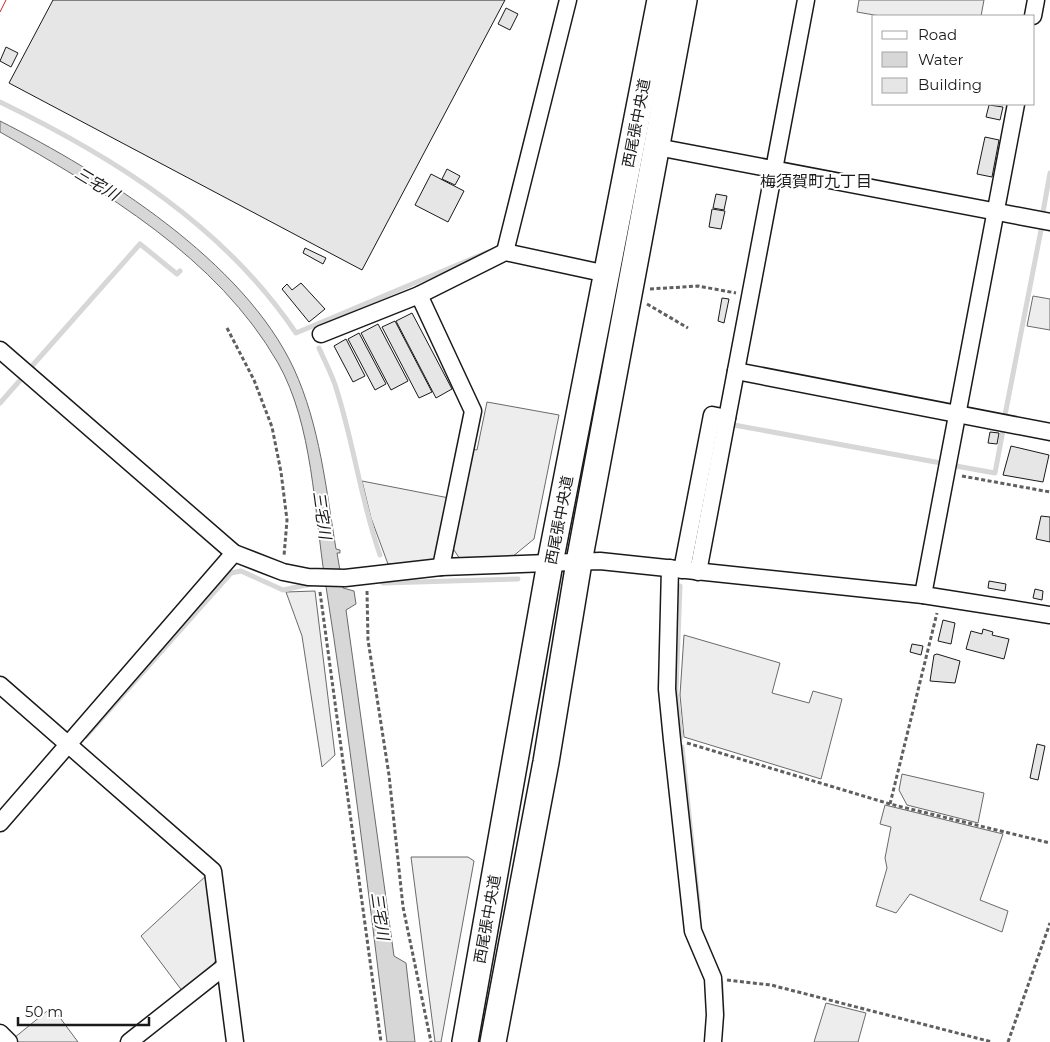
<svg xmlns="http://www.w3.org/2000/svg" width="1050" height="1042" font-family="Montserrat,'Noto Sans JP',sans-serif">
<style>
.built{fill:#ededed;stroke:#6a6a6a}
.water{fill:#d7d7d7;stroke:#6a6a6a}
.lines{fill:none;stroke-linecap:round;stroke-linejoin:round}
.stream{stroke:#d7d7d7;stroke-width:5}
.building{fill:#e6e6e6;stroke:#1a1a1a}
.street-casing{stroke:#1a1a1a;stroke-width:19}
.primary-casing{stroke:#1a1a1a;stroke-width:28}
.path{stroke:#5f5f5f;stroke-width:3;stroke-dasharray:4 2.5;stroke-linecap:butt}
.street{stroke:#fff;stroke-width:16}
.primary{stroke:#fff;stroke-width:25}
.power{stroke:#c62828;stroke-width:1;stroke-dasharray:18 4 2.5 4;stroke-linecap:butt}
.labels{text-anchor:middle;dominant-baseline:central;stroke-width:4;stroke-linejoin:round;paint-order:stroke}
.street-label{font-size:15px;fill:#1a1a1a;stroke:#fff}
.neighbourhood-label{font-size:16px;fill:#1a1a1a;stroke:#fff}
.water-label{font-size:16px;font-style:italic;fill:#1a1a1a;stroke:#fff}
</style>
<rect width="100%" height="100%" fill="#fff"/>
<g class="built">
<polygon points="859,0 984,0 981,16 880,16 857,12"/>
<polygon points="1033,296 1050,299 1050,330 1027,326"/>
<polygon points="487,402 559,415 534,539 512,557 460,559 452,547 471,449 477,450"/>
<polygon points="362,481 449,498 440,552 431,562 388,564 371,518"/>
<polygon points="315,591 335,755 322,767 302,636 286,592"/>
<polygon points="684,635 780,663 772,693 809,703 813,691 842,699 821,779 684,737 680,695"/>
<polygon points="902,774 984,793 978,823 907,805 899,790"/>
<polygon points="885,805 1003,834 980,900 1008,911 1002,932 910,894 896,913 876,906 887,868 885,858 891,827 880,824"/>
<polygon points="411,857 468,857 474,861 441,1042 435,1042"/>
<polygon points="208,874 217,958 210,970 183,992 141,936"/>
<polygon points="826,1003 866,1013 858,1042 814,1042"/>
<polygon points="52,1007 78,1042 17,1042 14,1038"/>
</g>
<path class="water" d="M0 121C103 173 244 261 294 369 320 426 326 489 336 549L340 550V553H337L343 588 354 591 356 604 346 610 394 956 406 963 415 1042H387C368 888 349 733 325 580 314 510 313 425 278 363 217 257 104 191 0 132Z"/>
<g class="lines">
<g class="stream">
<path d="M0 102C114 157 224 226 296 333L488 252"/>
<polyline points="1043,212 1050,173"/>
<path d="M319 348C325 362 333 376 337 391 354 445 361 501 380 555"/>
<polyline points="32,366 140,244 177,274 180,271"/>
<polyline points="0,403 22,378"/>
<polyline points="1005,415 1041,230"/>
<polyline points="734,425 941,463"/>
<polyline points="956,466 995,473 1003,430"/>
<polyline points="383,583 518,579"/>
<polyline points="680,586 676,691 681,737"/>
<polyline points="86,736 231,573 241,571 283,590 311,584"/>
<polyline points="682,747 699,912"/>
<polyline points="721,982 722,1014"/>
</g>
</g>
<g class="building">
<polygon points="53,0 505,0 362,270 9,83"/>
<polygon points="506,8 518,14 510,30 498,24"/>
<polygon points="6,47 18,53 11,67 0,61"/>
<polygon points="989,105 1003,107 1000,120 986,117"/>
<polygon points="985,137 999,140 992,177 977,174"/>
<polygon points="447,169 460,176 455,185 442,179"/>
<polygon points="431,174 464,191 448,222 415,205"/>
<polygon points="716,194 727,196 724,210 713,208"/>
<polygon points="712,209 725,211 721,229 709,227"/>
<polygon points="305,248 326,258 323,264 303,253"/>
<polygon points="301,283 325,309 309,322 282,289 287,284 292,290"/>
<polygon points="722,298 729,299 724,323 718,321"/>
<polygon points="412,313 452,389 436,398 396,321"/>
<polygon points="395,321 432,392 419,398 382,327"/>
<polygon points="378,324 408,381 391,390 361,333"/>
<polygon points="359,333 386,384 375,390 348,339"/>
<polygon points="346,339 365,376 353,382 334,346"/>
<polygon points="990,432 999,433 997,444 988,443"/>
<polygon points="1011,446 1049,455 1043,482 1003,475"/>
<polygon points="1041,516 1050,517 1050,542 1036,539"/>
<polygon points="989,581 1006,584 1005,591 988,588"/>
<polygon points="1035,589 1043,591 1042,600 1033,598"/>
<polygon points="943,620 955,623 951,644 938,641"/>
<polygon points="983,629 993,632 992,635 1009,639 1004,659 966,649 971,631 982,634"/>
<polygon points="912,644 923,646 921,655 910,652"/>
<polygon points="937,654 960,661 955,683 930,681 934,655"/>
<polygon points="1037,744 1045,746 1038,780 1030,778"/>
</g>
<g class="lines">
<g class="street-casing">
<g id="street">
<polyline points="1033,16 1036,0"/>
<polyline points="657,147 1050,222"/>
<polyline points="505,252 568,0"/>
<polyline points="419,295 473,411 441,567"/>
<polyline points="321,334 419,295 505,252 607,274"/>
<polyline points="0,350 234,553 283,572 308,577 345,578 441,567 600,561 923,595 1050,615"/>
<polyline points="736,371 1050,432"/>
<polyline points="670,568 667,689 672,740 693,931 713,978 715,1015 713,1042"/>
<polyline points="682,570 712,415 727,418"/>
<polyline points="698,572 806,0"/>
<polyline points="923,595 1016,104"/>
<polyline points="0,685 213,871 235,1042"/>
<polyline points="0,823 234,553"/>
<polyline points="0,1033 9,1042"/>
<polyline points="129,1042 224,967"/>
</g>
</g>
<g class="primary-casing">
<g id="primary">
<polyline points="465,1042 550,563 660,0"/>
<polyline points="493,1042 546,762 579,562 684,0"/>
</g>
</g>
<g class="path">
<polyline points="650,289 698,286 736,293"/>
<polyline points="647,304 688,328"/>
<polyline points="227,328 254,380 272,427 281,472 287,520 284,556"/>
<polyline points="962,476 1050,492"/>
<polyline points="367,591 368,640 389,775 403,907 431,1042"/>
<polyline points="320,592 381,1042"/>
<polyline points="687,743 890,804 1050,843"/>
<polyline points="890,804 937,613"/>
<polyline points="727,980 771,985 992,1042"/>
<polyline points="1008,1042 1050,923"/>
</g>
<use href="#street" class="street"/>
<use href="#primary" class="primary"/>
<polyline class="power" points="0,12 6,0"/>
</g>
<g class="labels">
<g class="street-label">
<text transform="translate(636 123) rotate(-79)">西尾張中央道</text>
<text transform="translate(559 520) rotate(-79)">西尾張中央道</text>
<text transform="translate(487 919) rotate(-80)">西尾張中央道</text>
</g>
<g class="neighbourhood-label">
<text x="816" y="181">梅須賀町九丁目</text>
</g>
<g class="water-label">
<text transform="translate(97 184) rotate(31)">三宅川</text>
<text transform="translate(322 515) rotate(82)">三宅川</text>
<text transform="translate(380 916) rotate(82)">三宅川</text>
</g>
</g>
<rect x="872" y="15" width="162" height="90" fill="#ffffff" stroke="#a3a3a3"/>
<rect x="882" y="31" width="25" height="8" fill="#ffffff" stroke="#a3a3a3"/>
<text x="918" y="40" font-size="15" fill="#1a1a1a">Road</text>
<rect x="882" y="52" width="25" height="15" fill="#d7d7d7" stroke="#a3a3a3"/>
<text x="918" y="65" font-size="15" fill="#1a1a1a">Water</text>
<rect x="882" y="78" width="25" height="15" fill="#e6e6e6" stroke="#a3a3a3"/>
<text x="918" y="90" font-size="15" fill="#1a1a1a">Building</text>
<path d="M18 1017v8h131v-8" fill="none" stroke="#1a1a1a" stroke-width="2.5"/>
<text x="25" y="1017" font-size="15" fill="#1a1a1a" stroke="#ffffff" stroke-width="4" paint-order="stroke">50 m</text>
</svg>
